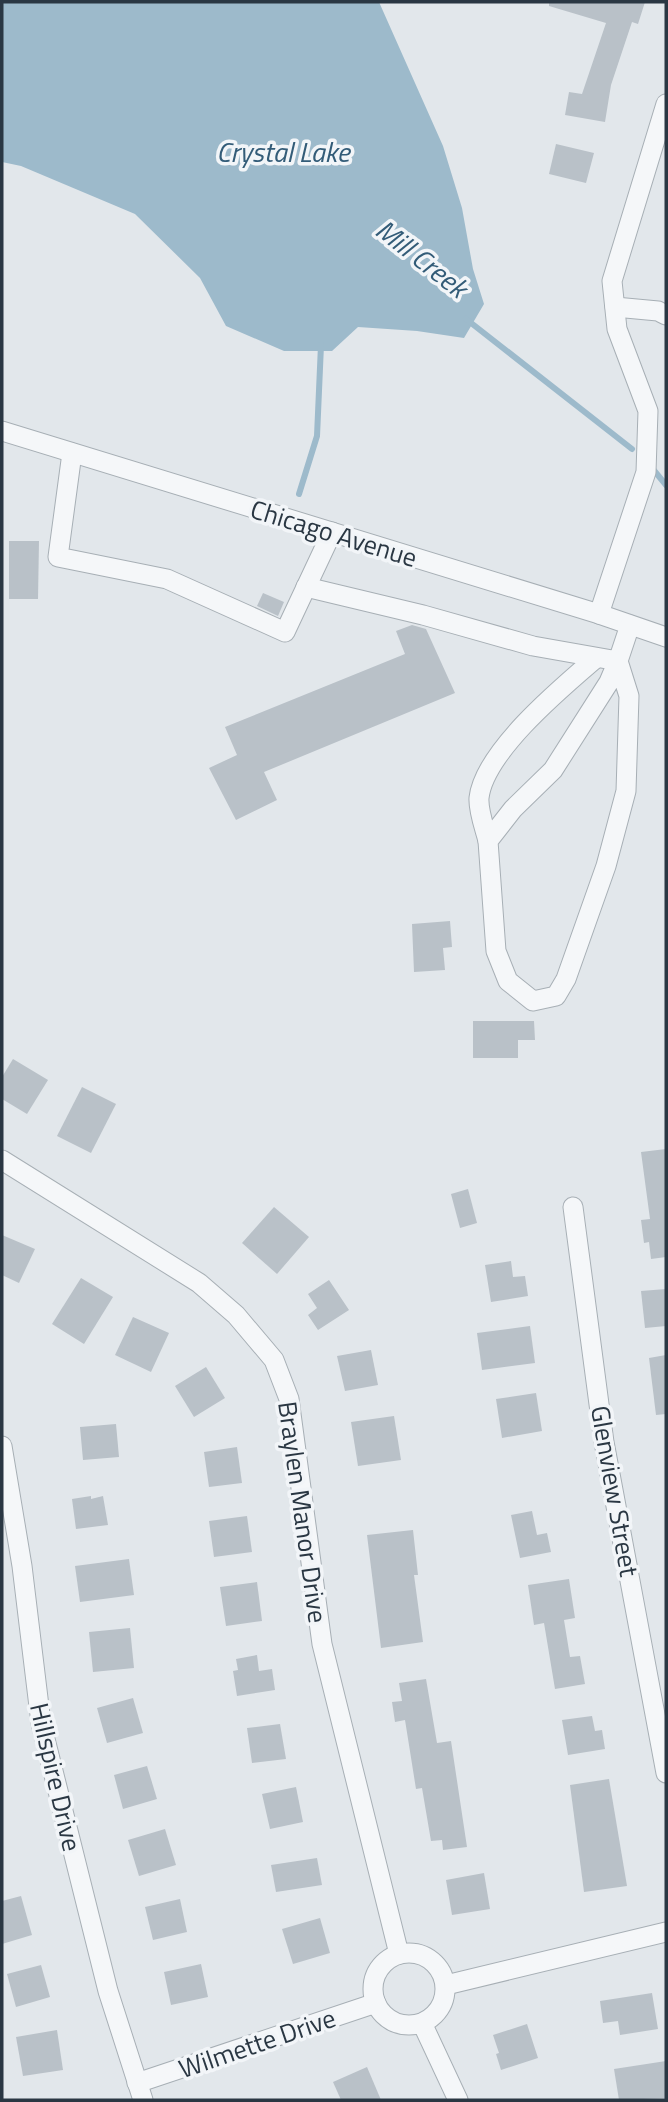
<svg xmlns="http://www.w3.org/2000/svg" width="668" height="2102" font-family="'Titillium Web',sans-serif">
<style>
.water{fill:#9dbacb}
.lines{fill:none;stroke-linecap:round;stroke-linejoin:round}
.stream{stroke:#9dbacb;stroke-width:6}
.building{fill:#b9c1c8}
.minor-casing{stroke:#a7afb5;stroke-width:21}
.minor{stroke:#f5f7f9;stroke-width:19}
.labels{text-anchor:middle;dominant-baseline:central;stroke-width:7;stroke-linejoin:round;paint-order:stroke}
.street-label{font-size:26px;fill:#2a3743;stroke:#f2f5f8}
.water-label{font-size:28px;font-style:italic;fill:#335c78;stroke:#f2f5f8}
</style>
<rect width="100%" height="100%" fill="#e2e7eb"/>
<polygon class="water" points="2,2 379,2 443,146 462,208 473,269 484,304 464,338 417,331 358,327 332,351 284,351 226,326 200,278 135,214 21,166 2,162"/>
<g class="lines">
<g class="stream">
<polyline points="466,319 632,449"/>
<polyline points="652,468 666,485"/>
<polyline points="299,494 317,436 321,345"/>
</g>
</g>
<g class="building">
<polygon points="549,2 645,2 638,24 632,22 611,85 605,122 565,115 569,92 582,94 606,23 549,6"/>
<polygon points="556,144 594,153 586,183 549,174"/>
<polygon points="9,541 39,541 38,599 9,599"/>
<polygon points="263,593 284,602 278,616 257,606"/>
<polygon points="412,625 426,629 455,693 264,772 277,800 236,820 209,768 237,755 225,727 405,654 396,631"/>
<polygon points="450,921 452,947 443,948 445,970 414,972 412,924"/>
<polygon points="473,1021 534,1021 535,1040 518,1040 518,1058 473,1058"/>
<polygon points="13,1059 48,1080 27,1114 2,1099 2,1077"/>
<polygon points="82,1087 116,1104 91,1153 57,1136"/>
<polygon points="666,1149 666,1257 651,1259 649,1242 644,1243 641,1220 650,1219 641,1152"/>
<polygon points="468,1189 477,1223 460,1228 451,1194"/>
<polygon points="274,1207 309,1237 277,1274 242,1243"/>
<polygon points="2,1235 35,1249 19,1283 2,1275"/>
<polygon points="511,1261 513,1277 525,1276 528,1296 491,1302 485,1265"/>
<polygon points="81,1278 113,1297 84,1344 52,1324"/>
<polygon points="329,1280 349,1310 318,1330 308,1315 317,1308 308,1294"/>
<polygon points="666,1289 666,1326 645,1328 641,1291"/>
<polygon points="133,1317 169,1333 151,1372 115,1355"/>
<polygon points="530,1326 535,1363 482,1370 477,1333"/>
<polygon points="371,1350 378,1385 345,1391 337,1356"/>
<polygon points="666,1355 666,1414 656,1415 649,1358"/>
<polygon points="206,1367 225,1398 194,1417 175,1386"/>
<polygon points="536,1393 542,1431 502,1438 496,1399"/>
<polygon points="394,1416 401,1460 358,1466 351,1422"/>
<polygon points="116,1424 119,1457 83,1460 80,1427"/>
<polygon points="237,1447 242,1483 209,1487 204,1452"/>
<polygon points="91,1496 91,1499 103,1496 108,1525 76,1529 72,1499"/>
<polygon points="532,1511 537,1535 547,1533 551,1552 520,1558 511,1515"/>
<polygon points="247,1516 252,1552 214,1557 209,1521"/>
<polygon points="413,1530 418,1575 414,1575 423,1642 381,1648 367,1535"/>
<polygon points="129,1559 134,1595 80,1602 75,1566"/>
<polygon points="569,1579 575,1618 564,1620 570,1657 580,1656 585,1684 555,1689 544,1623 534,1625 528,1585"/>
<polygon points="257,1582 262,1621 226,1626 220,1587"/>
<polygon points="130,1628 134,1668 93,1672 89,1632"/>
<polygon points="257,1655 259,1671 272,1669 275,1690 237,1696 233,1671 238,1670 236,1659"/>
<polygon points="426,1679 437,1743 451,1741 467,1847 443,1850 442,1840 431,1841 422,1788 416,1789 405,1720 395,1722 392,1702 402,1701 399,1683"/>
<polygon points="133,1698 143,1733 107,1743 97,1708"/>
<polygon points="592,1716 595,1731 602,1730 605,1749 568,1755 562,1720"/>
<polygon points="280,1724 286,1759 252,1763 247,1728"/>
<polygon points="147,1766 157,1799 123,1809 114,1775"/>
<polygon points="609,1779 627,1886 584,1892 570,1785"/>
<polygon points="296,1787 303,1822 270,1829 262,1794"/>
<polygon points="165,1829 176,1865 139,1876 128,1840"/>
<polygon points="317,1858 322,1885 276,1892 271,1865"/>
<polygon points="484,1873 490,1909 452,1915 446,1880"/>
<polygon points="21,1896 32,1935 2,1944 2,1901"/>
<polygon points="180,1899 187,1932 153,1940 145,1907"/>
<polygon points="320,1918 330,1953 293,1964 282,1929"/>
<polygon points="201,1964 208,1997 171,2005 164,1972"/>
<polygon points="41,1965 50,1997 16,2007 7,1974"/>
<polygon points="652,1993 658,2029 620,2035 618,2021 603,2023 600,2001"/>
<polygon points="527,2024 538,2058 501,2070 496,2054 499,2053 493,2035"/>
<polygon points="57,2030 63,2070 23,2076 16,2037"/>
<polygon points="666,2061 666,2098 619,2100 614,2069"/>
<polygon points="367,2067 381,2100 341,2100 333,2082"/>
</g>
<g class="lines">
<g class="minor-casing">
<g id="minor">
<polyline points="615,307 658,311 666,315"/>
<polyline points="2,431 599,614 666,637"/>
<polyline points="72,453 58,557 167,579 285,632 332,532"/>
<polyline points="306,587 423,615 533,646 618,661 630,625"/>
<polyline points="599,614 646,472 648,411 617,329 612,281 666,104"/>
<polygon points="618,661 629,696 626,791 606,866 566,979 556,996 533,1001 508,981 496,951 488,841 513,809 553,770 609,682"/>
<path d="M488 841C485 829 478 811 479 798 484 752 561 688 596 658"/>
<polyline points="2,1160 199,1283 236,1315 274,1360 289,1399 322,1644 399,1954"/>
<polyline points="573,1207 604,1442 666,1773"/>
<polyline points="2,1446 22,1566 41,1723 108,1991 143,2100"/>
<circle cx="409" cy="1989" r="36"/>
<polyline points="446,1985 666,1932"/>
<polyline points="422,2023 458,2100"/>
<polyline points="137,2083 376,2003"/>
</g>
</g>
<use href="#minor" class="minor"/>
</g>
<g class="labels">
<g class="street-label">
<text transform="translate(334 533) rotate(17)">Chicago Avenue</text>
<text transform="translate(615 1491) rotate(80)">Glenview Street</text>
<text transform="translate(303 1512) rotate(82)">Braylen Manor Drive</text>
<text transform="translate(56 1777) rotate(77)">Hillspire Drive</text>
<text transform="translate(257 2043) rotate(-19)">Wilmette Drive</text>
</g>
<g class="water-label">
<text x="283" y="151">Crystal Lake</text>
<text transform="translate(422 258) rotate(38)">Mill Creek</text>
</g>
</g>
<rect width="668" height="2102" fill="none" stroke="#2a3743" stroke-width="7"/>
</svg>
